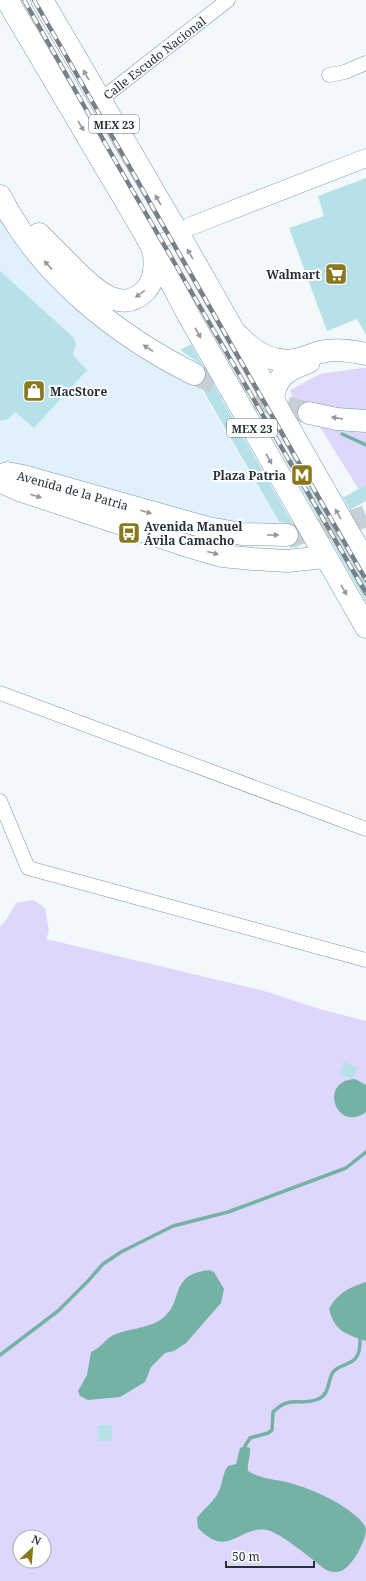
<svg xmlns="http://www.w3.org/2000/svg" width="366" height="1581" font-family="'Noto Serif',serif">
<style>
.built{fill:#e1f1fb}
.green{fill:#ddd7fc;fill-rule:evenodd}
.water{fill:#75b2a6}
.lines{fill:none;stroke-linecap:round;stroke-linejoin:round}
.stream{stroke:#75b2a6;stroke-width:3.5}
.building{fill:#b6e1e8}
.primary-tunnel{stroke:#c9d0d5;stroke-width:22;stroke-dasharray:22 11;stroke-linecap:butt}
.minor-casing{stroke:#7998ab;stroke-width:15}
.tertiary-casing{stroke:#7998ab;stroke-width:19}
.primary-casing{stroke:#7998ab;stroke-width:23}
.minor{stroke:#fff;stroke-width:14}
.tertiary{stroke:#fff;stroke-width:18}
.primary{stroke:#fff;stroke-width:22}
.rail-casing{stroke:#778087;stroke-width:4.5}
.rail{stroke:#fff;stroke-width:3;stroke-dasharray:9;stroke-linecap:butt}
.oneway{fill:#92989c}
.labels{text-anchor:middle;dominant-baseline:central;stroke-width:4;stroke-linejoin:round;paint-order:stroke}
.shield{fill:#fff;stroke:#666f75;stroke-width:1}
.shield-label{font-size:11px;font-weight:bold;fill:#25313a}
.street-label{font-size:12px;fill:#25313a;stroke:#fff}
.poi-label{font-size:12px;font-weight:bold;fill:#25313a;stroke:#fff;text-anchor:end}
</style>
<rect width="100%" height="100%" fill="#f2f8fc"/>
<polygon class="built" points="0,211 66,299 129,350 197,383 280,526 226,523 0,466"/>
<g class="green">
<polygon points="362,368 366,368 366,413 320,410 295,404 290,390 320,374"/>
<polygon points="320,427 366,430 366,501"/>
<path d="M33 900 45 908 49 931 46 939 264 991 323 1010 366 1021V1581H0V926L6 920 16 903ZM20 1537H44V1561H20Z"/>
</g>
<g class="water">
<path d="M355 1079 366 1085V1112C337 1134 317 1081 355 1079Z"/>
<path d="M209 1270 214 1272 224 1289 221 1303 186 1343 174 1351 165 1353 151 1367 145 1382 120 1397 88 1400 80 1396 78 1391 87 1375 91 1352C101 1347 103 1342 110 1337 124 1328 147 1330 163 1318 185 1300 168 1275 209 1270Z"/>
<path d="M366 1282V1341C346 1334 335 1332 329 1309 336 1294 350 1287 366 1282Z"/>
<path d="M245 1446 250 1448C251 1456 247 1462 248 1471 260 1479 273 1479 286 1482 310 1488 338 1500 357 1517 360 1519 365 1525 366 1529 366 1541 352 1567 341 1571 335 1573 331 1572 326 1570 313 1560 281 1533 267 1530 238 1525 229 1560 198 1528L197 1518C203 1509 213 1503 218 1493 223 1484 222 1474 228 1466L236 1464 240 1448Z"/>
</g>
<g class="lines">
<g class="stream">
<polyline points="342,434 366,445"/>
<polyline points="0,1355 58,1311 88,1281 103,1264 121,1252 173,1226 228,1212 346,1168 366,1152"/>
<path d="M245 1446 250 1438 268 1433 272 1430 273 1412C291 1394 300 1407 318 1399 331 1394 327 1378 334 1371 342 1363 354 1365 358 1354 360 1350 360 1344 360 1339"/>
</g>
</g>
<g class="building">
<polygon points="366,178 366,335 357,319 327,331 289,228 324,216 318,196"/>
<polygon points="0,271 73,337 76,344 73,355 87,370 34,428 15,412 8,419 0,421"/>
<polygon points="191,344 203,366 180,350"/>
<polygon points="206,371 293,524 279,522 200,385 205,380"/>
<polygon points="292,458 355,569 360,574 366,575 366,602 286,461"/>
<polygon points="366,485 366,501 351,509 366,538 340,492 344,497"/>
<polygon points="299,535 304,543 297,547 290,548 290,547 297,542"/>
<polygon points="344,1062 358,1067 353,1079 340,1074"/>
<rect x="98" y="1425" width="14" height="16"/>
</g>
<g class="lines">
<g class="primary-tunnel">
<polyline points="194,374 250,398 309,413"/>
<path d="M287 535C315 532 340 526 366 516"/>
</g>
<g class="minor-casing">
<g id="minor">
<polyline points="329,75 345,72 366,63"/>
<path id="s1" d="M100 100 228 0"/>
<polyline points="152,246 186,229"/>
<polyline points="0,693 366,829"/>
<polyline points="0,801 28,868 366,960"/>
</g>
</g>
<g class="tertiary-casing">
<polyline id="tertiary" points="191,226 366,158"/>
</g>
<g class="primary-casing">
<g id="primary">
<polyline points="7,0 145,234 190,318 366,627"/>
<polyline points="42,0 178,233 366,563"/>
<path d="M0 196C40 275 116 335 194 374"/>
<path d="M39 234C49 244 59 254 69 264 88 283 119 318 146 290 155 280 156 262 153 249"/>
<path d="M240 337C255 353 276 365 299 359 308 357 316 352 326 351 339 349 353 351 366 354"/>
<path d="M273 402C274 377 287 370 309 362"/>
<polyline points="309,413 337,419 366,421"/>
<path id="s2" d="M7 473 23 476 208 528 242 534 287 535"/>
<polyline points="0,481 19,490 194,548 222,556 253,559 287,561 325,557"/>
</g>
</g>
<use href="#minor" class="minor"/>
<use href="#tertiary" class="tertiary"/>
<use href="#primary" class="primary"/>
<g class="rail-casing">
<g id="rail">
<polyline points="24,0 109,150 366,593"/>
<polyline points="34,0 366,580"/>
</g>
</g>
<use href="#rail" class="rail"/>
</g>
<defs><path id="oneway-solid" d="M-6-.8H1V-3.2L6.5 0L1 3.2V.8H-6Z"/></defs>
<g class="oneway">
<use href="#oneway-solid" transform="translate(86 75) rotate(-120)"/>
<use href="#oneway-solid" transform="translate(81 126) rotate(59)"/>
<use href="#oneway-solid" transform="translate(158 200) rotate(-120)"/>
<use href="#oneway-solid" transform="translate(190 254) rotate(-120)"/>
<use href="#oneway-solid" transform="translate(48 265) rotate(-133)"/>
<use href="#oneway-solid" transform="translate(140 294) rotate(144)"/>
<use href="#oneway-solid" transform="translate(198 333) rotate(61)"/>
<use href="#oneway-solid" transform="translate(148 348) rotate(-147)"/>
<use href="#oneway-solid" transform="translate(337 418) rotate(-171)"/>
<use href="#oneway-solid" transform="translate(269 459) rotate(61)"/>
<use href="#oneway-solid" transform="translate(36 496) rotate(18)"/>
<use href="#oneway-solid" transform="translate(146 512) rotate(16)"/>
<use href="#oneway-solid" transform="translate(338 514) rotate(-120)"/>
<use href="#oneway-solid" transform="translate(273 535)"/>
<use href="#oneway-solid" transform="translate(213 553) rotate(15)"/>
<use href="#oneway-solid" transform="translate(344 590) rotate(60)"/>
</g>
<defs>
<g id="supermarket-square" transform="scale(1.15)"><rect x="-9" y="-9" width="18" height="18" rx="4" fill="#89781c" stroke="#fff"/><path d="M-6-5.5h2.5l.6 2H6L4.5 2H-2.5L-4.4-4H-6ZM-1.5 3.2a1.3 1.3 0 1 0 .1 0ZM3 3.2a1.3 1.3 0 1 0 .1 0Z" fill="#fff"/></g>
<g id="shop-square" transform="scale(1.15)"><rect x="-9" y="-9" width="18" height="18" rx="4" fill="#89781c" stroke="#fff"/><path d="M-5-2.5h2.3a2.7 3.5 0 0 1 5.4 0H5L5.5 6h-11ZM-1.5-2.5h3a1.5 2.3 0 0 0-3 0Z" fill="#fff"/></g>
<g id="metro-square" transform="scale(1.15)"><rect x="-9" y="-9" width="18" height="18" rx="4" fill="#89781c" stroke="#fff"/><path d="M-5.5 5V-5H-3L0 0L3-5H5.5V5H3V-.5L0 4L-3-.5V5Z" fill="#fff"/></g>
<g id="bus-square" transform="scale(1.15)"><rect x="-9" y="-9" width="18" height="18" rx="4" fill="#89781c" stroke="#fff"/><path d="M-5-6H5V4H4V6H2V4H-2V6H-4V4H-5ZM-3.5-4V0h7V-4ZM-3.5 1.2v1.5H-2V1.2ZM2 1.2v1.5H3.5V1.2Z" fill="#fff"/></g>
</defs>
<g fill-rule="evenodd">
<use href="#supermarket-square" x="336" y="274"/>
<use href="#shop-square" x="34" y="391"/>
<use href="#metro-square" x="302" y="475"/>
<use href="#bus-square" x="129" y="533"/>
</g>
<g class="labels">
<g class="shield">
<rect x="89" y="115" width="50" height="18" rx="3"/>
<rect x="227" y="419" width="50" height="18" rx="3"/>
</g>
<g class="shield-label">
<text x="114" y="124">MEX 23</text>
<text x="252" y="428">MEX 23</text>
</g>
<g class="street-label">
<text stroke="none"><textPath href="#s1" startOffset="69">Calle Escudo Nacional</textPath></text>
<text stroke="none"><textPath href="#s2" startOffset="68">Avenida de la Patria</textPath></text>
</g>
<g class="poi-label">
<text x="320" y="274">Walmart</text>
<text x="50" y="391" text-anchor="start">MacStore</text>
<text x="286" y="475">Plaza Patria</text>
<text x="144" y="526" text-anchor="start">Avenida Manuel<tspan x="144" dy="14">Ávila Camacho</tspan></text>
</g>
</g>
<g transform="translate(32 1549) rotate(26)"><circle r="19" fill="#ffffff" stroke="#a8adb0"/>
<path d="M0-3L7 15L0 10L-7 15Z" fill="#89781c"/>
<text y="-6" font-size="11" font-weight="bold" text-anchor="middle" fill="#25313a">N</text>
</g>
<path d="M226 1561v6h88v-6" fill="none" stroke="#25313a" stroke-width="2"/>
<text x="232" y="1561" font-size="12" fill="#25313a" stroke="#ffffff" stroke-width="3" paint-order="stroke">50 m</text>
</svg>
